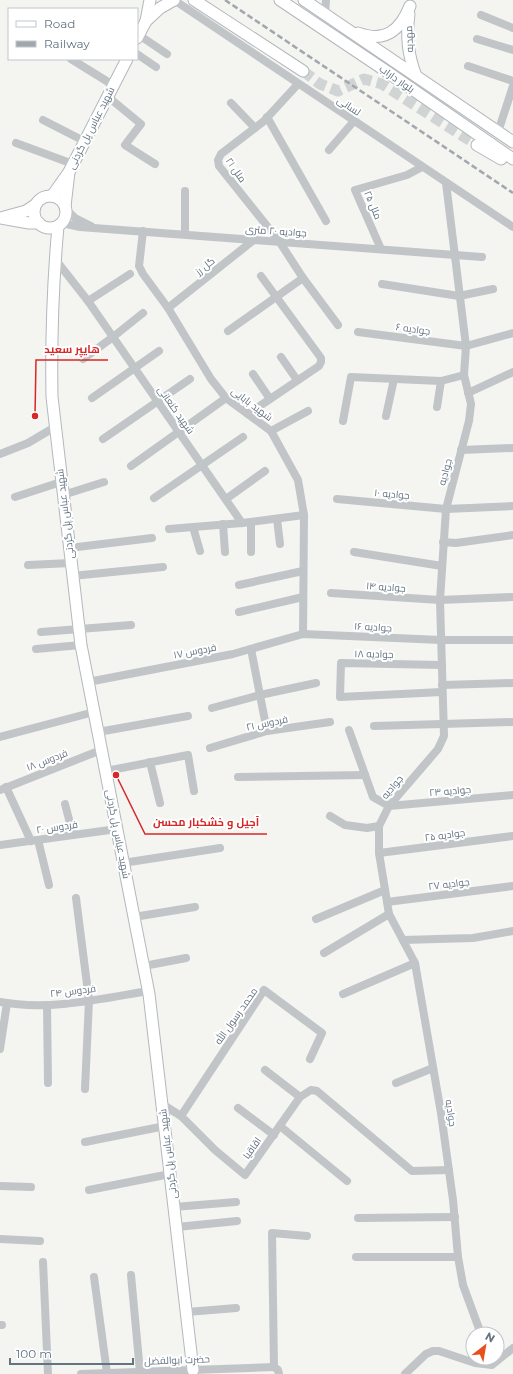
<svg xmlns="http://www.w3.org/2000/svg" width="513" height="1374" font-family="Montserrat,Cairo,sans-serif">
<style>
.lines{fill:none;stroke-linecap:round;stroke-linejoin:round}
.secondary-tunnel{stroke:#d0d4d4;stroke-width:11;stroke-dasharray:11 5.5;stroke-linecap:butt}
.secondary-casing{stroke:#b3b8bd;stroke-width:13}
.street{stroke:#c1c5c8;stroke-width:8}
.secondary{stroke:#fff;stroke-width:11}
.rail{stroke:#a1a7ad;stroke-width:2.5;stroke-dasharray:6 3;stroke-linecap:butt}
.labels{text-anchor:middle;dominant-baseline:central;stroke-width:4;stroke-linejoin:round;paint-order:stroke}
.street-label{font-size:10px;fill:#627382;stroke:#fff}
.leader{fill:none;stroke:#d62828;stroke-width:1.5}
.callout-dot{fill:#d62828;stroke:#fff;stroke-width:1.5}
.callout-label{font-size:11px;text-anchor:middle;font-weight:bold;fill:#d62828;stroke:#fff;stroke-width:4;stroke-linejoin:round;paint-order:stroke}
</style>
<rect width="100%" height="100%" fill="#f4f4f0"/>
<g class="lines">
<polyline class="secondary-tunnel" points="303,71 320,84 338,91 364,79 382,84 477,145"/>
<g class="secondary-casing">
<g id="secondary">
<polyline points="194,0 303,71"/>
<polyline points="280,0 386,71 513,159"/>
<polyline points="304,0 513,142"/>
<path d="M409 14C406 37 408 55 416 76"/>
<polyline points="146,21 160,8 174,0"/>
<path d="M358 33C385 43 400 31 410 6"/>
<polyline points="137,38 146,21 150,0"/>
<polyline points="477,145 501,159"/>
<polyline points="52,196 69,172 127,59"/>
<circle cx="50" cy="212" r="16"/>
<polyline points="65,206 69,172"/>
<polyline points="4,217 26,211 35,205"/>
<polyline points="0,218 29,223 39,223"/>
<path d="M58 226C53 282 51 340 52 397L81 645 149 994 193 1370"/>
</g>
</g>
<g class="street">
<polyline points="174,0 513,227"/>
<polyline points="325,14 326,0"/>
<polyline points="481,15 513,28"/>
<polyline points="139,35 167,54"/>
<polyline points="477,39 513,50"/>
<polyline points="137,54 156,67"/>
<polyline points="71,59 113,85"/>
<polyline points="468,66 513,81"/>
<polyline points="298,84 264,121 221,154 218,160 219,166 279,241 303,278 338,325"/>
<polyline points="107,96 141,124 125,145 155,164"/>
<polyline points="231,103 255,128"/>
<polyline points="267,117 326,221"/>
<polyline points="43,120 84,141"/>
<polyline points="498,132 513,86"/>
<polyline points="16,143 73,164"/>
<polyline points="329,150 354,121"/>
<polyline points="446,183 466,346 464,375 471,404 469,421 446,509 440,600 444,736 438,749 389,806 379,826 379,853 389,914 415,963 441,1113 453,1200 458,1257 463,1285 481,1334"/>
<polyline points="65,208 75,218 91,226"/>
<polyline points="62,223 80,227 482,257"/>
<polyline points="143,231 139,266 143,274 168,308 211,379 226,398 271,431 298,480 304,515 303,634"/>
<polyline points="185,234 185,191"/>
<polyline points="381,249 355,190 407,175 422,167"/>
<polyline points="55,259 88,301 242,523"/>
<polyline points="382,284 459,296 493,289"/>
<polyline points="88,301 130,274"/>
<polyline points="168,308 255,239"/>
<polyline points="228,331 303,278"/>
<polyline points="358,332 466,346 513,333"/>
<polyline points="281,357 297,380"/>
<polyline points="83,359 113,337 143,313"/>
<polyline points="253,374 270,399"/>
<polyline points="468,393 513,372"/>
<polyline points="92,398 159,351"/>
<polyline points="437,407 441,381"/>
<polyline points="248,414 319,366 321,362 321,358 261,276"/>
<polyline points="386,416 394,379"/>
<polyline points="343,421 351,377 441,381 464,375"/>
<polyline points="271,431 308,411"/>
<polyline points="103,439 190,379"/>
<polyline points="461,450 513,448"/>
<polyline points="0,454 28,443 55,427"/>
<polyline points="131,466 226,398"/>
<polyline points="63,495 104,482"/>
<polyline points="15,497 61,482"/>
<polyline points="154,498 243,437"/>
<polyline points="226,499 265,471"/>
<polyline points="337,499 446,509 513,506"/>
<polyline points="277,519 280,544"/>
<polyline points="251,522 251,552"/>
<polyline points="223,524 225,552"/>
<polyline points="193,527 200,551"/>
<polyline points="169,529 242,523 304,515"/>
<polyline points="443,542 456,543 513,535"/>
<polyline points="69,548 152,538"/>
<polyline points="354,552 442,566"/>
<polyline points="28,565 71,563"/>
<polyline points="72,576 163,567"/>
<polyline points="239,585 303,571"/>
<polyline points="331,593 440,600 513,597"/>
<polyline points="239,612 303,597"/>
<polyline points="41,632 131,625"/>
<polyline points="36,649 81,645"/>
<polyline points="251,649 267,731"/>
<polyline points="442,665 341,663 340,697 442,692"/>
<polyline points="88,682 233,654 303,634 441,640 513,640"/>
<polyline points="442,685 513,683"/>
<polyline points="212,708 260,695 316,683"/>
<polyline points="374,726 513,722"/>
<polyline points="349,730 373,797 389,806 513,795"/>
<polyline points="98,732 188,716"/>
<polyline points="0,737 94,712"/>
<polyline points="210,748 267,731 330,722"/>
<polyline points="150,762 160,803"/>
<polyline points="106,771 188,755 194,791"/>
<polyline points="238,777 365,775"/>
<polyline points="6,787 31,841"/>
<polyline points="0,790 101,750"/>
<polyline points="65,804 73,835"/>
<polyline points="330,816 345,825 367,828 379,826"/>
<polyline points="38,840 49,885"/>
<polyline points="0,845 117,829"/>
<polyline points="379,853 513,836"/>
<polyline points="123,863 220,848"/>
<polyline points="76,898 89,1000 85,1089"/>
<polyline points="387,902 513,886"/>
<polyline points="134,917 195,907"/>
<polyline points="316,919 385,890"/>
<polyline points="403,940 473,938 513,931"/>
<polyline points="324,953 389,914"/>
<polyline points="144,966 186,958"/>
<polyline points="343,994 415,963"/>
<path d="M0 1002C49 1011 100 999 148 991"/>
<polyline points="47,1005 48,1083"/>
<polyline points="0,1049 7,1003"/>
<polyline points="396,1083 433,1068"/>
<polyline points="300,1097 311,1090 317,1091 412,1171 449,1170"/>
<polyline points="162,1104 181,1116 264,990 322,1033 310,1059"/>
<polyline points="238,1108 274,1135"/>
<polyline points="181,1116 215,1150 245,1175 300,1097 265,1070"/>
<polyline points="280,1126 347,1181"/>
<polyline points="85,1142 165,1126"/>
<polyline points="0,1186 31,1187"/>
<polyline points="89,1190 170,1174"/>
<polyline points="174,1207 236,1202"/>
<polyline points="358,1218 455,1217"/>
<polyline points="177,1227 237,1221"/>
<polyline points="0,1239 40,1241"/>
<polyline points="356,1257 458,1257"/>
<polyline points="43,1262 48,1374"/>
<polyline points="131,1275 140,1372"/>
<polyline points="94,1277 107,1373"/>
<polyline points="187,1312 236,1308"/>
<polyline points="0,1325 2,1325"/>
<polyline points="274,1367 272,1233 307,1236"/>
<polyline points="274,1367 278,1370 279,1374"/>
<polyline points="81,1374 274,1367"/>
<polyline points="405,1374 426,1354 433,1351 439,1351 475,1363 492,1365 513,1348"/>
</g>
<use href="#secondary" class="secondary"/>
<polyline class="rail" points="225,0 513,193"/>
</g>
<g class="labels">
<g class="street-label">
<text transform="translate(409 39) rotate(-92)">مهدیه</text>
<text transform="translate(397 79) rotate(35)">بلوار داراب</text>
<text transform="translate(349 106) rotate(34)">لسانی</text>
<text transform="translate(91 128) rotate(-63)">شهید عباس پل گردنی</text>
<text transform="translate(236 170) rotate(55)">ملل ۲۱</text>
<text transform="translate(373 205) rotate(67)">ملل ۲۵</text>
<text transform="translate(276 231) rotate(4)">جوادیه ۲۰ متری</text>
<text transform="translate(205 266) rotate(-38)">گل رز</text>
<text transform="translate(413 329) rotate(8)">جوادیه ۶</text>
<text transform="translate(252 404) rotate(37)">شهید بابایی</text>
<text transform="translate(176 410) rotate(55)">شهید کنعانی</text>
<text transform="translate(445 472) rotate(-75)">جوادیه</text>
<text transform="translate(392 494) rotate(5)">جوادیه ۱۰</text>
<text transform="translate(65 514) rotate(-97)">شهید عباس پل گردنی</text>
<text transform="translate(386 587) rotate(4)">جوادیه ۱۴</text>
<text transform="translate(373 627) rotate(3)">جوادیه ۱۶</text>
<text transform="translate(195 651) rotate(-11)">فردوس ۱۷</text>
<text transform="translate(374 654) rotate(1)">جوادیه ۱۸</text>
<text transform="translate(267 723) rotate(-12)">فردوس ۲۱</text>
<text transform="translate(47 760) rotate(-21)">فردوس ۱۸</text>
<text transform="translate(392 787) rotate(-50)">جوادیه</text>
<text transform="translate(450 791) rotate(-5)">جوادیه ۲۳</text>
<text transform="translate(57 827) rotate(-8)">فردوس ۲۰</text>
<text transform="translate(118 834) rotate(79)">شهید عباس پل گردنی</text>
<text transform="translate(445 835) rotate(-8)">جوادیه ۲۵</text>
<text transform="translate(449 884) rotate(-7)">جوادیه ۲۷</text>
<text transform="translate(73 991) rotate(-7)">فردوس ۲۴</text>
<text transform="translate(236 1016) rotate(-55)">محمد رسول الله</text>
<text transform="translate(451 1113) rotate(81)">جوادیه</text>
<text transform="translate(252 1148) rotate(-55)">اقاقیا</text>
<text transform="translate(168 1154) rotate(-97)">شهید عباس پل گردنی</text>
<text transform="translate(177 1360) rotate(-2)">حضرت ابوالفضل</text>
</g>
</g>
<path class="leader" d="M35 416L36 360H108M116 775L145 834H267"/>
<g class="callout-dot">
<circle cx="35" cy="416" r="4"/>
<circle cx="116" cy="775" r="4"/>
</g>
<g class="callout-label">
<text x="72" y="353">هایپر سعید</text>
<text x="206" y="826">آجیل و خشکبار محسن</text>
</g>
<rect x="8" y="8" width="130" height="52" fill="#ffffff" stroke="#c0c7cd"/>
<rect x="16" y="21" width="20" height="6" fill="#ffffff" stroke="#c0c7cd"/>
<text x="44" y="28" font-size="12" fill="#627382">Road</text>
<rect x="16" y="41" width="20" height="6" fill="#a1a7ad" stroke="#c0c7cd"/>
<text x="44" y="48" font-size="12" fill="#627382">Railway</text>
<g transform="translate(485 1346) rotate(31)"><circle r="19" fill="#ffffff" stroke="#c0c7cd"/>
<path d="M0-3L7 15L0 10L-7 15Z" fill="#e74f1d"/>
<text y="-6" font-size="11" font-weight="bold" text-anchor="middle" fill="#627382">N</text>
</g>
<path d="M10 1358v6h123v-6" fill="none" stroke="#627382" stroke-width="2"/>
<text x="16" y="1358" font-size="12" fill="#627382" stroke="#ffffff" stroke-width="3" paint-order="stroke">100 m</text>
</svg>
